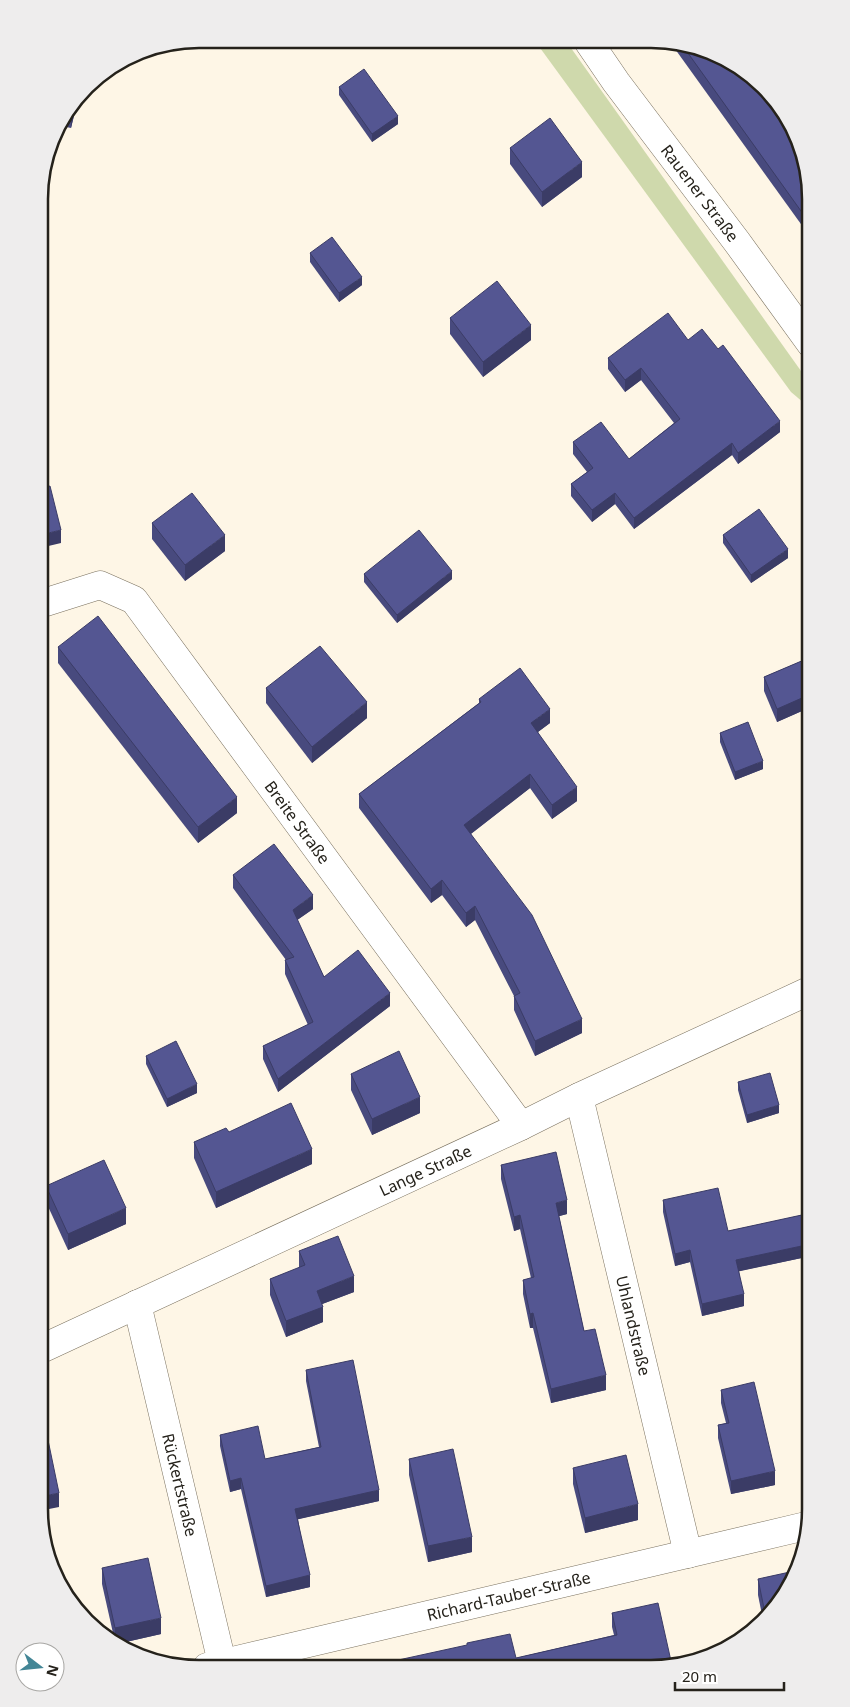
<svg xmlns="http://www.w3.org/2000/svg" width="850" height="1707" font-family="'Noto Sans',sans-serif">
<style>
.green{fill:#cfd9ac}
.lines{fill:none;stroke-linecap:round;stroke-linejoin:round}
.street-casing{stroke:#7a715f;stroke-width:29}
.secondary-casing{stroke:#7a715f;stroke-width:29}
.street{stroke:#fff;stroke-width:28}
.secondary{stroke:#fff;stroke-width:28}
.wall{fill:#484a7e}
.shaded-wall{fill:#3b3c66}
.building{fill:#545692;stroke:#3b3c66}
.labels{text-anchor:middle;dominant-baseline:central;stroke-width:5;stroke-linejoin:round;paint-order:stroke}
.street-label{font-size:16px;fill:#25221b;stroke:#fff}
.rim{fill:none;stroke:#25221b;stroke-width:2.5}
</style>
<rect width="100%" height="100%" fill="#fef6e6"/>
<polygon class="green" points="535,41 566,41 811,385 811,404 804,403 791,392"/>
<g class="lines">
<g class="street-casing">
<g id="street">
<path id="s1" d="M40 604 100 585 134 600 521 1126"/>
<path id="s2" d="M579 1097 688 1554"/>
<path id="s3" d="M137 1304 223 1667"/>
<path id="s4" d="M39 1350 521 1126 579 1097 811 990"/>
<path id="s5" d="M207 1667 810 1525"/>
</g>
</g>
<g class="secondary-casing">
<g id="secondary">
<path id="s6" d="M588 41 616 82 737 242 811 344"/>
</g>
</g>
<use href="#street" class="street"/>
<use href="#secondary" class="secondary"/>
</g>
<g class="wall">
<polygon points="670,42 682,42 811,198 811,238"/>
<polygon points="339,87 398,124 372,142 339,95"/>
<polygon points="78,99 71,128 57,125"/>
<polygon points="510,148 582,177 542,207 510,164"/>
<polygon points="310,253 362,285 339,302 310,262"/>
<polygon points="450,318 531,340 483,377 450,334"/>
<polygon points="688,340 780,432 738,464 732,455 634,529 615,504 592,522 571,496 571,484 587,472 573,454 573,442 629,459 674,423 641,380 625,392 608,369 608,358"/>
<polygon points="152,523 225,551 185,581 152,539"/>
<polygon points="723,535 788,558 751,583 723,543"/>
<polygon points="364,574 452,579 397,623 364,582"/>
<polygon points="58,647 237,813 198,843 58,663"/>
<polygon points="811,657 811,707 777,722 764,691 764,677"/>
<polygon points="266,688 367,718 312,763 266,703"/>
<polygon points="479,699 550,723 538,732 577,801 552,819 530,788 471,834 582,1033 535,1056 514,1010 514,996 475,920 466,927 442,895 431,903 359,808 359,794 479,703"/>
<polygon points="720,733 763,769 735,780 720,742"/>
<polygon points="233,875 313,909 297,920 324,977 390,1006 278,1092 263,1059 263,1046 308,1025 285,974 285,960 286,960 233,888"/>
<polygon points="146,1056 197,1093 167,1107 146,1064"/>
<polygon points="351,1074 420,1113 372,1135 351,1090"/>
<polygon points="738,1082 779,1113 747,1123 738,1090"/>
<polygon points="229,1132 312,1164 216,1208 194,1158 194,1142"/>
<polygon points="501,1165 567,1214 559,1216 584,1331 606,1390 551,1403 533,1328 530,1328 523,1294 523,1280 531,1278 520,1229 514,1231 501,1179"/>
<polygon points="46,1186 126,1224 68,1250 46,1202"/>
<polygon points="663,1200 728,1231 811,1213 811,1256 739,1271 744,1306 702,1316 690,1262 675,1266 663,1212"/>
<polygon points="299,1251 354,1292 322,1304 323,1322 286,1337 270,1295 270,1279 299,1268"/>
<polygon points="306,1370 379,1501 298,1519 310,1587 266,1597 241,1489 230,1492 220,1446 220,1435 265,1459 319,1447 306,1381"/>
<polygon points="721,1390 775,1485 731,1494 718,1438 718,1425 726,1423 721,1403"/>
<polygon points="409,1459 472,1552 428,1562 409,1475"/>
<polygon points="573,1468 638,1520 585,1533 573,1484"/>
<polygon points="102,1568 161,1634 117,1644 115,1642 102,1584"/>
<polygon points="758,1579 778,1606 763,1620 758,1595"/>
<polygon points="612,1613 671,1665 652,1668 380,1667 380,1664 516,1658 614,1635 612,1627"/>
</g>
<g class="shaded-wall">
<polygon points="78,99 71,128 71,120 75,102"/>
<polygon points="398,116 398,124 372,142 372,134"/>
<polygon points="582,162 582,177 542,207 542,192"/>
<polygon points="362,277 362,285 339,302 339,293"/>
<polygon points="531,325 531,340 483,377 483,362"/>
<polygon points="641,368 641,380 625,392 625,380"/>
<polygon points="780,421 780,432 738,464 738,453"/>
<polygon points="732,443 732,455 634,529 634,518"/>
<polygon points="615,493 615,504 592,522 592,510"/>
<polygon points="61,530 61,543 40,548 40,535"/>
<polygon points="225,535 225,551 185,581 185,565"/>
<polygon points="788,549 788,558 751,583 751,575"/>
<polygon points="452,571 452,579 397,623 397,615"/>
<polygon points="811,694 811,707 777,722 777,709"/>
<polygon points="367,702 367,718 312,763 312,747"/>
<polygon points="550,709 550,723 531,737 531,723"/>
<polygon points="763,761 763,769 735,780 735,772"/>
<polygon points="530,774 530,788 464,839 464,825"/>
<polygon points="577,787 577,801 552,819 552,805"/>
<polygon points="237,797 237,813 198,843 198,827"/>
<polygon points="442,880 442,895 431,903 431,889"/>
<polygon points="313,895 313,909 293,923 293,910"/>
<polygon points="475,906 475,920 466,927 466,913"/>
<polygon points="390,993 390,1006 278,1092 278,1079"/>
<polygon points="582,1019 582,1033 535,1056 535,1041"/>
<polygon points="197,1084 197,1093 167,1107 167,1099"/>
<polygon points="420,1097 420,1113 372,1135 372,1119"/>
<polygon points="779,1105 779,1113 747,1123 747,1115"/>
<polygon points="312,1149 312,1164 216,1208 216,1192"/>
<polygon points="567,1200 567,1214 556,1217 556,1203"/>
<polygon points="126,1208 126,1224 68,1250 68,1234"/>
<polygon points="520,1215 520,1229 514,1231 514,1217"/>
<polygon points="811,1244 811,1256 736,1272 736,1260"/>
<polygon points="690,1250 690,1262 675,1266 675,1254"/>
<polygon points="354,1276 354,1292 317,1306 317,1291"/>
<polygon points="744,1294 744,1306 702,1316 702,1304"/>
<polygon points="323,1307 323,1322 286,1337 286,1321"/>
<polygon points="533,1313 533,1328 530,1328 530,1314"/>
<polygon points="606,1375 606,1390 551,1403 551,1389"/>
<polygon points="775,1471 775,1485 731,1494 731,1481"/>
<polygon points="241,1478 241,1489 230,1492 230,1481"/>
<polygon points="379,1490 379,1501 295,1520 295,1509"/>
<polygon points="59,1493 59,1507 39,1511 39,1497"/>
<polygon points="638,1504 638,1520 585,1533 585,1518"/>
<polygon points="472,1537 472,1552 428,1562 428,1546"/>
<polygon points="310,1575 310,1587 266,1597 266,1586"/>
<polygon points="161,1618 161,1634 117,1644 115,1642 115,1628"/>
<polygon points="671,1661 671,1665 652,1668 637,1668"/>
</g>
<g class="building">
<polygon points="680,42 682,42 757,78 803,147 811,198 811,225"/>
<polygon points="364,69 398,116 372,134 339,87"/>
<polygon points="75,102 71,120 63,118"/>
<polygon points="550,118 582,162 542,192 510,148"/>
<polygon points="332,237 362,277 339,293 310,253"/>
<polygon points="497,281 531,325 483,362 450,318"/>
<polygon points="668,313 688,340 702,329 718,349 723,345 780,421 738,453 732,443 634,518 615,493 592,510 571,484 593,468 573,442 601,422 629,459 680,419 641,368 625,380 608,358"/>
<polygon points="50,486 61,530 40,535 40,489"/>
<polygon points="192,493 225,535 185,565 152,523"/>
<polygon points="759,509 788,549 751,575 723,535"/>
<polygon points="419,530 452,571 397,615 364,574"/>
<polygon points="98,616 237,797 198,827 58,647"/>
<polygon points="320,646 367,702 312,747 266,688"/>
<polygon points="811,657 811,694 777,709 764,677"/>
<polygon points="520,668 550,709 531,723 577,787 552,805 530,774 464,825 532,915 582,1019 535,1041 514,996 520,993 475,906 466,913 442,880 431,889 359,794 481,702 479,699"/>
<polygon points="748,722 763,761 735,772 720,733"/>
<polygon points="274,844 313,895 293,910 324,977 358,950 390,993 278,1079 263,1046 313,1022 285,960 294,957 233,875"/>
<polygon points="176,1041 197,1084 167,1099 146,1056"/>
<polygon points="399,1051 420,1097 372,1119 351,1074"/>
<polygon points="770,1073 779,1105 747,1115 738,1082"/>
<polygon points="291,1103 312,1149 216,1192 194,1142 226,1128 229,1132"/>
<polygon points="556,1152 567,1200 556,1203 584,1331 595,1329 606,1375 551,1389 533,1313 530,1314 523,1280 534,1277 520,1215 514,1217 501,1165"/>
<polygon points="104,1160 126,1208 68,1234 46,1186"/>
<polygon points="718,1188 728,1231 811,1213 811,1244 736,1260 744,1294 702,1304 690,1250 675,1254 663,1200"/>
<polygon points="338,1236 354,1276 317,1291 323,1307 286,1321 270,1279 305,1265 299,1251"/>
<polygon points="353,1360 379,1490 295,1509 310,1575 266,1586 241,1478 230,1481 220,1435 258,1426 265,1459 321,1447 306,1370"/>
<polygon points="754,1382 775,1471 731,1481 718,1425 729,1423 721,1390"/>
<polygon points="48,1440 59,1493 39,1497 39,1442"/>
<polygon points="453,1449 472,1537 428,1546 409,1459"/>
<polygon points="626,1455 638,1504 585,1518 573,1468"/>
<polygon points="148,1558 161,1618 115,1628 102,1568"/>
<polygon points="799,1570 778,1606 766,1618 758,1579"/>
<polygon points="658,1603 671,1661 637,1668 381,1667 380,1664 467,1645 467,1643 510,1634 516,1658 617,1635 612,1613"/>
</g>
<g class="labels">
<g class="street-label">
<text stroke="none"><textPath href="#s6" startOffset="189">Rauener Straße</textPath></text>
<text stroke="none"><textPath href="#s1" startOffset="376">Breite Straße</textPath></text>
<text stroke="none"><textPath href="#s4" startOffset="426">Lange Straße</textPath></text>
<text stroke="none"><textPath href="#s2" startOffset="235">Uhlandstraße</textPath></text>
<text stroke="none"><textPath href="#s3" startOffset="186">Rückertstraße</textPath></text>
<text stroke="none"><textPath href="#s5" startOffset="310">Richard-Tauber-Straße</textPath></text>
</g>
</g>
<path d="M0 0H850V1707H0ZM199 48H651A151 151 0 0 1 802 199V1509A151 151 0 0 1 651 1660H199A151 151 0 0 1 48 1509V199A151 151 0 0 1 199 48Z" fill="#eeeded" fill-rule="evenodd"/>
<path class="rim" d="M199 48H651A151 151 0 0 1 802 199V1509A151 151 0 0 1 651 1660H199A151 151 0 0 1 48 1509V199A151 151 0 0 1 199 48Z"/>
<g transform="translate(40 1667) rotate(106)"><circle r="24" fill="#ffffff" stroke="#a8a7a4"/>
<path d="M0-4L9 19L0 12L-9 19Z" fill="#438696"/>
<text y="-8" font-size="14" font-weight="bold" text-anchor="middle" fill="#25221b">N</text>
</g>
<path d="M675 1682v8h109v-8" fill="none" stroke="#25221b" stroke-width="2.5"/>
<text x="682" y="1682" font-size="15" fill="#25221b" stroke="#ffffff" stroke-width="4" paint-order="stroke">20 m</text>
</svg>
